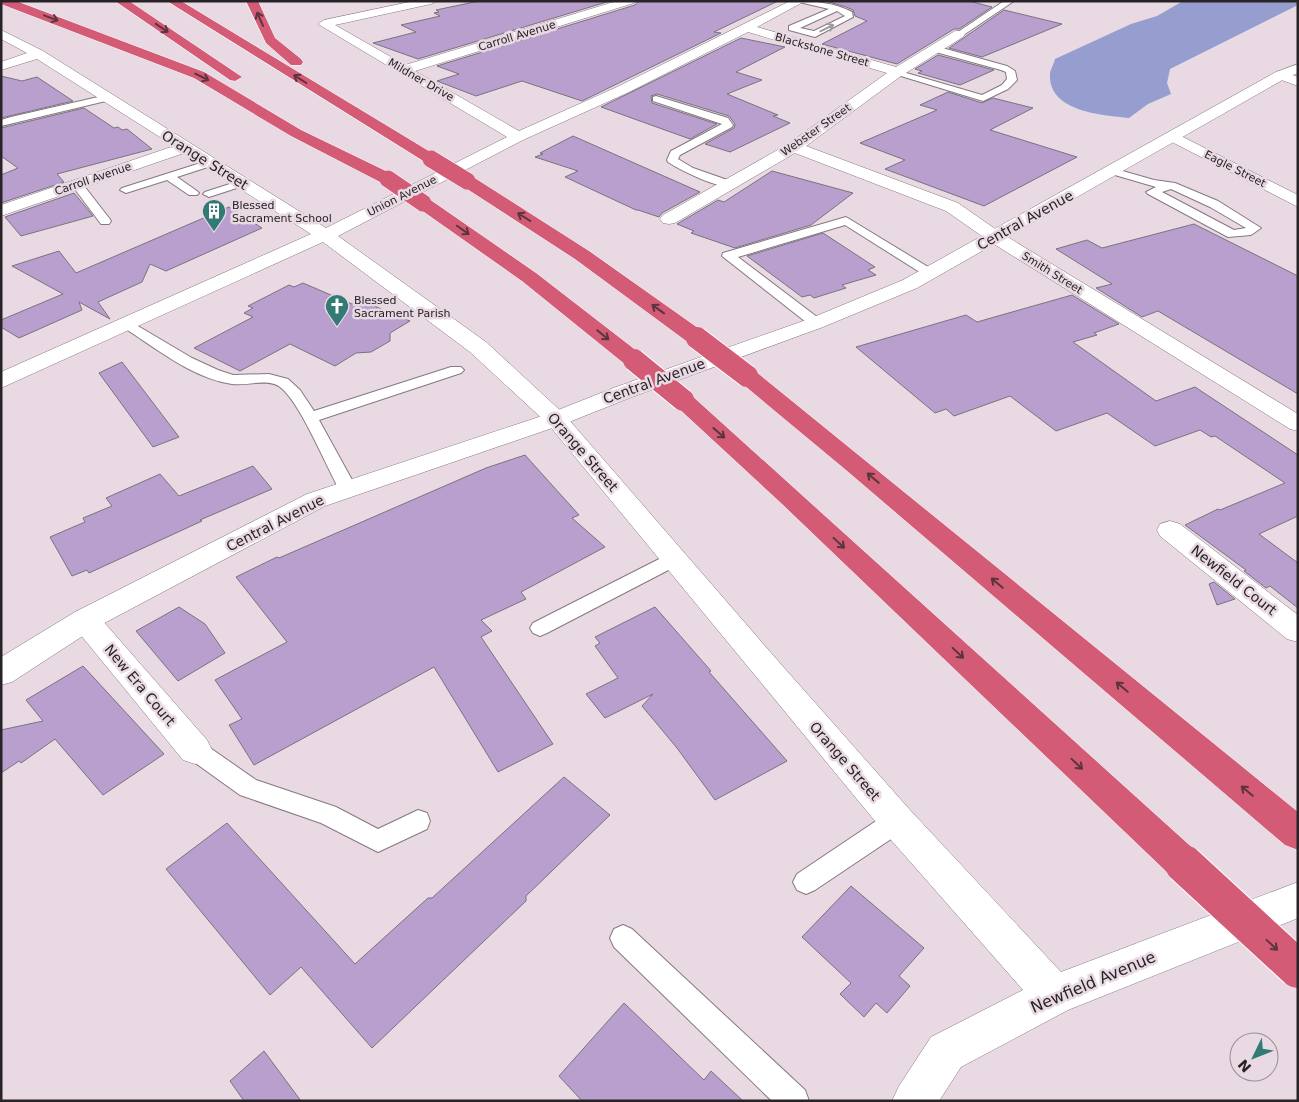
<svg xmlns="http://www.w3.org/2000/svg" width="1299" height="1102" font-family="'DejaVu Sans',sans-serif">
<style>
.water{fill:#969ecf}
.building{fill:#b89fce;stroke:#79737f}
.lines{fill:none;stroke-linecap:round;stroke-linejoin:round}
.service-casing{stroke:#857881;stroke-width:2}
.minor-casing{stroke:#857881;stroke-width:1}
.tertiary-casing{stroke:#857881;stroke-width:1}
.motorway-casing{stroke:#fff;stroke-width:1}
.service{fill:#fff;fill-rule:evenodd}
.minor{fill:#fff;fill-rule:evenodd}
.tertiary{fill:#fff;fill-rule:evenodd}
.motorway{fill:#d35b76;fill-rule:evenodd}
.motorway-bridge-far2-casing{stroke:#fff;stroke-width:18;stroke-linecap:butt}
.motorway-bridge-far1-casing{stroke:#fff;stroke-width:24;stroke-linecap:butt}
.motorway-bridge-casing{stroke:#fff;stroke-width:40;stroke-linecap:butt}
.motorway-bridge-far2{stroke:#d35b76;stroke-width:17}
.motorway-bridge-far1{stroke:#d35b76;stroke-width:22}
.motorway-bridge{stroke:#d35b76;stroke-width:38}
.oneway{stroke:#5b343e}
.oneway2{stroke:#9e9c9d}
.labels{text-anchor:middle;dominant-baseline:central;stroke-width:5;stroke-linejoin:round;paint-order:stroke}
.far-street-label{font-size:11px;fill:#282326;stroke:#e8d9e3}
.far-poi-label{font-size:11px;fill:#282326;stroke:#e8d9e3;text-anchor:start}
.street-label{font-size:14px;fill:#282326;stroke:#e8d9e3}
.near-street-label{font-size:16px;fill:#282326;stroke:#e8d9e3}
</style>
<rect width="100%" height="100%" fill="#e8d9e3"/>
<path class="water" d="M1183 1H1298V5L1170 69 1167 83 1171 94 1148 104 1129 118C1102 115 1048 112 1050 74 1050 70 1054 64 1055 59L1131 24 1157 16Z"/>
<g class="building">
<polygon points="479,1 610,1 418,59 373,43 416,32 401,25 440,16 434,13 439,12 436,10"/>
<polygon points="638,1 778,1 714,32 721,33 582,101 522,81 476,96 437,81 459,74 437,66 635,5"/>
<polygon points="825,1 969,1 992,7 959,29 954,29 897,64 822,44 867,21 855,16 853,10 846,7"/>
<polygon points="1004,10 1062,24 982,57 949,48"/>
<polygon points="741,38 785,47 736,72 762,80 727,94 778,115 773,116 790,123 730,152 705,144 734,128 735,124 729,116 657,94 651,96 652,103 717,124 690,139 601,107"/>
<polygon points="938,55 994,70 960,85 918,73 922,71 915,69"/>
<polygon points="1,76 22,81 37,77 73,101 1,118"/>
<polygon points="948,92 982,103 993,98 1033,108 990,130 1077,157 984,206 885,169 905,160 860,143 937,110 920,105"/>
<polygon points="84,108 114,128 118,127 122,130 127,129 152,149 57,174 64,182 1,203 1,175 18,168 1,156 1,128"/>
<polygon points="573,136 700,192 662,213 659,217 638,210 636,210 565,177 578,171 535,157 543,154 540,153"/>
<polygon points="772,171 853,193 811,225 735,248 691,233 694,231 677,224 718,200 724,202"/>
<polygon points="74,193 93,216 21,236 5,217"/>
<polygon points="229,207 262,228 166,271 150,264 142,282 98,302 110,319 79,302 82,310 19,338 1,327 1,320 63,294 12,266 59,251 76,273"/>
<polygon points="1194,224 1298,276 1298,394 1158,311 1142,317 1096,288 1112,284 1056,249 1087,240 1102,248"/>
<polygon points="823,233 875,267 868,270 876,275 842,285 846,288 814,298 810,295 802,297 747,256"/>
<polygon points="303,283 352,304 360,300 410,321 390,333 390,341 371,352 356,353 335,366 290,344 240,371 194,348 253,317 244,313 253,308 248,306 289,285 294,287"/>
<polygon points="1072,295 1119,324 1094,333 1097,335 1073,342 1156,401 1195,387 1298,455 1298,516 1259,534 1298,563 1298,608 1270,586 1266,588 1244,571 1246,570 1185,525 1218,509 1220,510 1285,483 1215,436 1211,437 1200,430 1155,446 1107,413 1056,431 1010,396 954,416 946,409 935,413 856,347 966,315 977,322"/>
<polygon points="122,362 179,437 153,447 99,373"/>
<polygon points="525,455 579,515 572,518 605,547 521,592 526,599 481,620 492,631 481,637 553,744 498,772 434,667 254,765 229,725 242,719 215,680 287,642 236,577 277,557 279,558 486,468"/>
<polygon points="253,466 272,489 200,520 202,521 89,573 87,570 72,576 50,537 85,522 83,518 112,506 106,498 160,474 179,496"/>
<polygon points="1214,582 1235,599 1217,605 1209,584"/>
<polygon points="179,607 205,624 225,653 178,681 136,631"/>
<polygon points="655,607 711,671 709,672 787,761 715,800 677,748 642,706 653,694 605,718 586,694 618,678 595,646 600,643 595,637"/>
<polygon points="83,666 164,754 103,795 55,739 21,763 19,761 1,773 1,730 43,721 26,700"/>
<polygon points="564,777 610,815 526,896 526,901 372,1048 301,967 270,995 166,869 227,823 355,964 428,898 432,898"/>
<polygon points="851,886 924,948 899,976 910,986 887,1013 876,1003 864,1017 840,994 851,983 802,937"/>
<polygon points="624,1003 704,1080 711,1071 743,1101 582,1101 559,1076"/>
<polygon points="264,1051 301,1101 244,1101 230,1081"/>
</g>
<g class="lines">
<g class="service-casing">
<g id="service">
<path d="M795 1C815 1 835 3 852 12L853 17 815 37 789 30V26L829 9ZM837 11 845 16 814 31 800 28Z"/>
<polygon points="1004,1 1014,1 962,36 955,34"/>
<polygon points="935,46 1007,66 1015,71 1017,80 1008,89 983,101 891,73 896,70 982,95 1002,85 1007,79 1006,72 1001,70 932,51 932,47"/>
<polygon points="107,95 110,96 110,100 1,126 1,120 11,117"/>
<path d="M656 96 728 118 733 125 732 127 680 155 678 159 693 168 733 182 735 184 733 186C720 190 680 170 668 162L667 160 671 151 722 124 653 101V97Z"/>
<polygon points="210,160 216,163 214,165 177,177 197,191 199,193 197,195 189,195 167,180 126,193 120,190 122,188"/>
<path d="M1112 168 1154 180 1175 183 1218 201 1261 228 1251 235 1228 237 1148 194 1146 192 1156 187 1108 173 1106 171 1108 169ZM1171 189 1210 207 1246 228 1234 230 1162 192Z"/>
<polygon points="242,180 246,181 248,183 246,185 209,197 203,194 205,192"/>
<polygon points="77,181 81,182 109,218 111,221 109,224 101,224 71,184"/>
<polygon points="846,217 938,273 931,277 926,276 845,225 738,257 821,320 823,323 821,326 811,326 722,256 723,253"/>
<path d="M126 319 192 358 218 370 233 375 269 374 288 379 300 390 314 411 451 367H461L464 370 461 373 319 420 357 489 354 493 348 495 342 493 339 489C325 464 300 402 280 387 268 378 246 386 232 384 191 378 155 347 121 326L119 323 121 320Z"/>
<polygon points="673,552 680,554 682,559 680,564 547,633 540,636 533,633 530,628 533,623"/>
<polygon points="195,740 203,743 256,780 336,807 378,829 418,810 427,813 430,821 427,829 378,852 321,823 240,795 187,757 184,750 187,743"/>
<polygon points="897,810 906,813 909,821 906,829 815,890 806,894 797,890 793,882 797,874 888,813"/>
<polygon points="623,925 632,929 805,1090 809,1101 772,1101 614,947 610,938 614,929"/>
</g>
</g>
<g class="minor-casing">
<g id="minor">
<polygon points="414,1 437,1 431,4 335,25 405,65 617,1 636,1 634,3 415,71 519,131 617,87 790,1 805,1 757,27 896,67 955,31 963,31 965,34 963,37 901,76 806,146 958,203 1001,233 1298,414 1298,431 1290,429 989,241 946,211 795,153 675,223 669,224 663,223 660,219 663,215 788,144 887,73 748,32 627,93 523,140 338,236 486,342 564,414 779,662 910,810 1061,972 1298,882 1298,918 1068,1010 961,1067 939,1101 892,1101 899,1086 931,1037 1023,990 884,832 548,424 470,352 323,242 1,388 1,372 311,234 184,153 1,216 1,205 174,146 37,59 1,70 1,62 27,53 1,39 1,30 43,51 326,228 507,137 318,24 324,20"/>
<polygon points="1281,71 1298,77 1298,86 1276,78 1274,75 1276,72"/>
<polygon points="1173,132 1298,195 1298,207 1168,140 1165,137 1168,134"/>
<polygon points="1170,521 1180,524 1298,615 1298,642 1287,639 1160,536 1157,530 1160,524"/>
<polygon points="85,609 95,612 207,740 212,750 207,760 195,764 183,760 75,628 70,620 75,612"/>
</g>
</g>
<g class="tertiary-casing">
<polygon id="tertiary" points="1298,64 1298,73 1286,78 917,288 823,327 632,397 564,424 325,506 95,628 12,682 1,685 1,657 75,612 307,494 548,414 616,387 809,319 903,280 1276,72"/>
</g>
<g class="motorway-casing">
<g id="motorway">
<polygon points="1,1 16,1 204,72 301,130 394,175 396,179 394,183 382,183 291,136 194,78 1,4"/>
<polygon points="115,1 129,1 242,77 235,81 230,80"/>
<polygon points="167,1 181,1 437,156 439,159 437,162 425,162"/>
<polygon points="246,1 258,1 275,38 301,59 303,62 301,65 291,65 266,43"/>
<polygon points="467,176 473,177 589,251 705,333 708,338 705,343 697,344 689,343 575,259 461,185 459,181 461,177"/>
<polygon points="423,198 429,199 536,273 642,355 645,360 642,365 634,367 626,365 522,281 417,207 414,203 417,199"/>
<polygon points="747,369 755,371 1298,812 1298,850 1285,845 846,470 739,381 736,376 739,371"/>
<polygon points="683,393 691,395 1197,852 1202,864 1197,876 1184,881 1171,876 781,503 675,405 671,400 675,395"/>
</g>
</g>
<use href="#service" class="service"/>
<use href="#minor" class="minor"/>
<use href="#tertiary" class="tertiary"/>
<use href="#motorway" class="motorway"/>
<g class="motorway-bridge-far2-casing">
<g id="motorway-bridge-far2">
<polyline points="431,159 467,181"/>
<polyline points="388,179 423,203"/>
</g>
</g>
<g class="motorway-bridge-far1-casing">
<g id="motorway-bridge-far1">
<polyline points="697,338 747,376"/>
<polyline points="634,360 683,400"/>
</g>
</g>
<g class="motorway-bridge-casing">
<polyline id="motorway-bridge" points="1184,864 1298,969"/>
</g>
<use href="#motorway-bridge-far2" class="motorway-bridge-far2"/>
<use href="#motorway-bridge-far1" class="motorway-bridge-far1"/>
<use href="#motorway-bridge" class="motorway-bridge"/>
</g>
<defs><path id="oneway-shaft" d="M-6 0H5M1.5-3L5.5 0L1.5 3" fill="none" stroke-width="1.6" stroke-linecap="round" stroke-linejoin="round" transform="scale(1.25)"/></defs>
<g class="oneway">
<use href="#oneway-shaft" transform="translate(51 18) rotate(20)"/>
<use href="#oneway-shaft" transform="translate(260 19) rotate(-114)"/>
<use href="#oneway-shaft" transform="translate(162 28) rotate(34)"/>
<use href="#oneway-shaft" transform="translate(202 77) rotate(26)"/>
<use href="#oneway-shaft" transform="translate(300 79) rotate(-148)"/>
<use href="#oneway-shaft" transform="translate(524 217) rotate(-148)"/>
<use href="#oneway-shaft" transform="translate(463 230) rotate(35)"/>
<use href="#oneway-shaft" transform="translate(658 309) rotate(-144)"/>
<use href="#oneway-shaft" transform="translate(603 335) rotate(39)"/>
<use href="#oneway-shaft" transform="translate(719 433) rotate(41)"/>
<use href="#oneway-shaft" transform="translate(873 478) rotate(-140)"/>
<use href="#oneway-shaft" transform="translate(839 543) rotate(43)"/>
<use href="#oneway-shaft" transform="translate(997 583) rotate(-140)"/>
<use href="#oneway-shaft" transform="translate(958 653) rotate(43)"/>
<use href="#oneway-shaft" transform="translate(1122 687) rotate(-140)"/>
<use href="#oneway-shaft" transform="translate(1077 764) rotate(43)"/>
<use href="#oneway-shaft" transform="translate(1247 791) rotate(-140)"/>
<use href="#oneway-shaft" transform="translate(1272 945) rotate(43)"/>
</g>
<use class="oneway2" href="#oneway-shaft" transform="translate(827 28) rotate(-26)"/>
<defs>
<g id="building-pin" transform="scale(1.25)"><path d="M0 17L-7.5 6A9.5 9.5 0 1 1 7.5 6Z" fill="#327a73" stroke="#e8d9e3"/><path d="M-4-6H4V6H1V3H-1V6H-4ZM-2.5-4.3h1.7v1.8h-1.7ZM.8-4.3h1.7v1.8H.8ZM-2.5-1h1.7V.8h-1.7ZM.8-1h1.7V.8H.8Z" fill="#fff"/></g>
<g id="church-pin" transform="scale(1.25)"><path d="M0 17L-7.5 6A9.5 9.5 0 1 1 7.5 6Z" fill="#327a73" stroke="#e8d9e3"/><path d="M-1.2-6h2.4v3.5h3.3v2.4h-3.3V6h-2.4V-.1h-3.3v-2.4h3.3Z" fill="#fff"/></g>
</defs>
<g fill-rule="evenodd">
<use href="#building-pin" x="214" y="211"/>
<use href="#church-pin" x="337" y="306"/>
</g>
<g class="labels">
<g class="far-street-label">
<text transform="translate(517 36) rotate(-17)">Carroll Avenue</text>
<text transform="translate(822 50) rotate(16)">Blackstone Street</text>
<text transform="translate(421 80) rotate(30)">Mildner Drive</text>
<text transform="translate(816 130) rotate(-35)">Webster Street</text>
<text transform="translate(1235 169) rotate(27)">Eagle Street</text>
<text transform="translate(93 179) rotate(-19)">Carroll Avenue</text>
<text transform="translate(402 196) rotate(-27)">Union Avenue</text>
<text transform="translate(1052 273) rotate(32)">Smith Street</text>
</g>
<g class="far-poi-label">
<text x="232" y="205">Blessed<tspan x="232" dy="13">Sacrament School</tspan></text>
<text x="354" y="300">Blessed<tspan x="354" dy="13">Sacrament Parish</tspan></text>
</g>
<g class="street-label">
<text transform="translate(205 160) rotate(32)">Orange Street</text>
<text transform="translate(1025 220) rotate(-29)">Central Avenue</text>
<text transform="translate(654 381) rotate(-20)">Central Avenue</text>
<text transform="translate(583 452) rotate(49)">Orange Street</text>
<text transform="translate(275 523) rotate(-27)">Central Avenue</text>
<text transform="translate(1234 580) rotate(38)">Newfield Court</text>
<text transform="translate(140 685) rotate(50)">New Era Court</text>
<text transform="translate(845 761) rotate(49)">Orange Street</text>
</g>
<g class="near-street-label">
<text transform="translate(1093 982) rotate(-23)">Newfield Avenue</text>
</g>
</g>
<rect width="1299" height="1102" fill="none" stroke="#282326" stroke-width="5"/>
<g transform="translate(1254 1057) rotate(227)"><circle r="24" fill="#e8d9e3" stroke="#9b9097"/>
<path d="M0-4L9 19L0 12L-9 19Z" fill="#327a73"/>
<text y="-8" font-size="14" font-weight="bold" text-anchor="middle" fill="#282326">N</text>
</g>
</svg>
